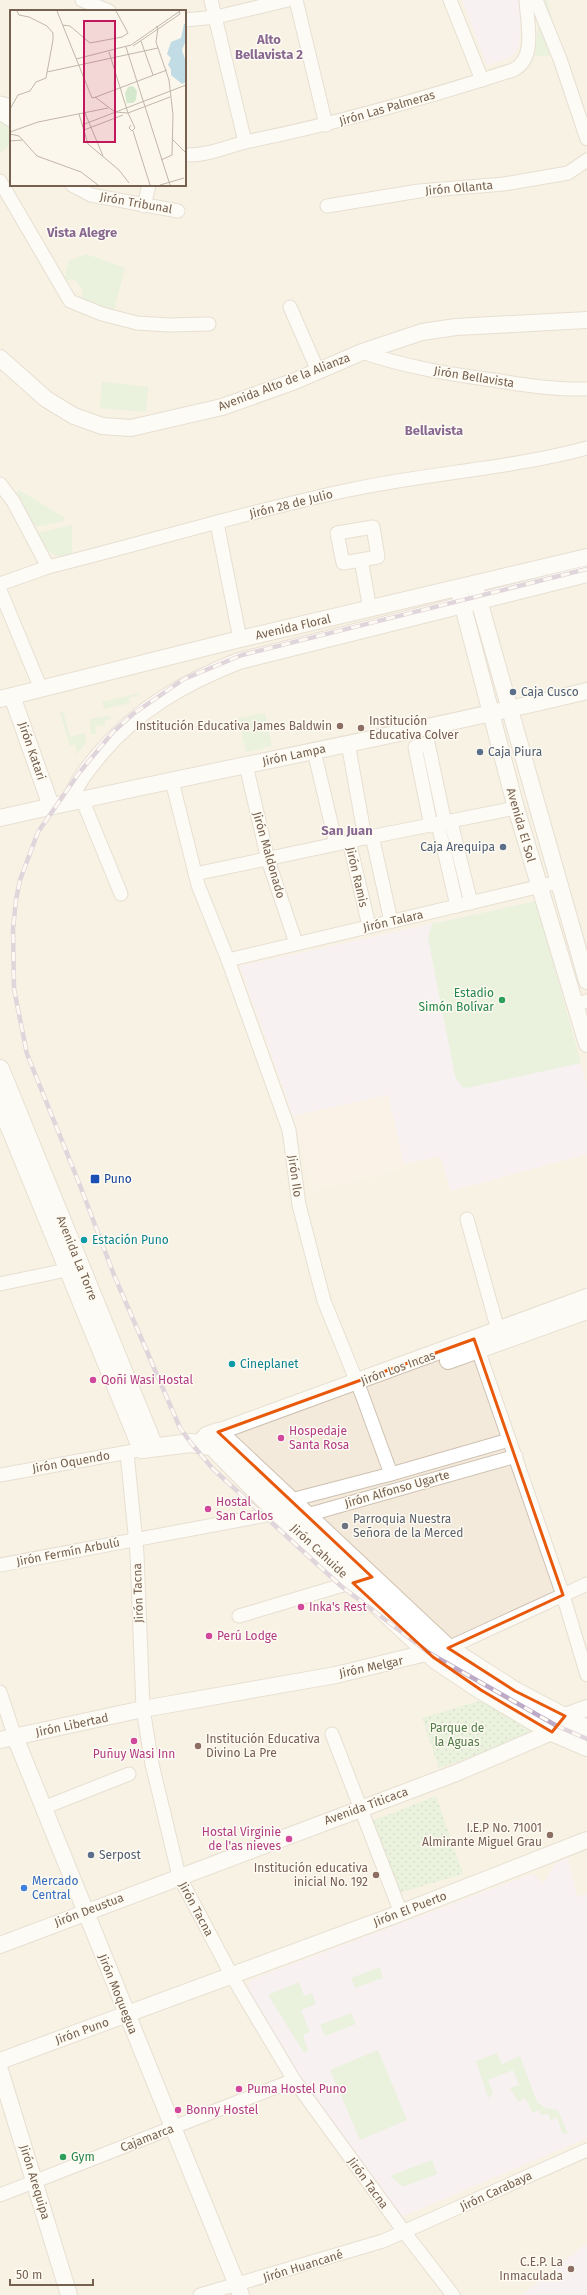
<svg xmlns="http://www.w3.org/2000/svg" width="587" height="2295" font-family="'Fira Sans',sans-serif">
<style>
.residential{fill:#f3eadb;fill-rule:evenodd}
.commercial{fill:#fbebe1}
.education{fill:#f4e8f8}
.green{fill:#d4e9cb}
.park{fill:url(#park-dots)}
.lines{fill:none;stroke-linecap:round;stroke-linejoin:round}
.minor-casing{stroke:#cec1b2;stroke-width:15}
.tertiary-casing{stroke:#cec1b2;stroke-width:18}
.secondary-casing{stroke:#d0c2b0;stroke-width:20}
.minor{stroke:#fff;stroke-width:13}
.tertiary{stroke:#fff;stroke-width:16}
.secondary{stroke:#fff;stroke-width:18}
.rail-casing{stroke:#bcaac6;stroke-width:4.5}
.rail{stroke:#fefbf3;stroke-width:3;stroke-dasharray:9;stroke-linecap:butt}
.marked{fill:none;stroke:#e8590c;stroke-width:3;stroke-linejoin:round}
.service-dot{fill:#5c6f8a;stroke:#fefbf3;stroke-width:1.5}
.education-dot{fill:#8d6e63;stroke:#fefbf3;stroke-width:1.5}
.leisure-dot{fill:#2e9e5b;stroke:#fefbf3;stroke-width:1.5}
.transit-dot{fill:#1a4fb4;stroke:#fefbf3;stroke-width:1.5}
.culture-dot{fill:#0f9aa8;stroke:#fefbf3;stroke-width:1.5}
.hotel-dot{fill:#d1479c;stroke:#fefbf3;stroke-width:1.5}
.worship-dot{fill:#6b7280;stroke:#fefbf3;stroke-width:1.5}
.shop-dot{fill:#3f7fe0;stroke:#fefbf3;stroke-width:1.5}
.labels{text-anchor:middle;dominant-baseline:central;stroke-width:3;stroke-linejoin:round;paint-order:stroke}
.street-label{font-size:12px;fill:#766150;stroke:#fefbf3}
.service-label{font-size:12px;fill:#4e5e75;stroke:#fefbf3;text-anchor:start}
.education-label{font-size:12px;fill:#785e54;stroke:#fefbf3;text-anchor:end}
.leisure-label{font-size:12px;fill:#27864d;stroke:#fefbf3;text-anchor:end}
.transit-label{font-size:12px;fill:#164399;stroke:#fefbf3;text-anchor:start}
.culture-label{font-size:12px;fill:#0d838f;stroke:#fefbf3;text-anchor:start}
.hotel-label{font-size:12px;fill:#b23c85;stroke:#fefbf3;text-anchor:start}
.worship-label{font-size:12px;fill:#5b616d;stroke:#fefbf3;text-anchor:start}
.park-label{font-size:12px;fill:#527b48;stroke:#fefbf3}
.shop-label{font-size:12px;fill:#366cbe;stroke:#fefbf3;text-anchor:start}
.neighbourhood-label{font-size:13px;font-weight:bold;fill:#886891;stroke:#fefbf3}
.inset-road{fill:none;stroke:#c2b6a9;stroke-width:1}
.view{fill:#c2185b;fill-opacity:0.15;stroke:#c2185b;stroke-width:2}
.inset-edge{fill:none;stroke:#766150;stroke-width:2}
</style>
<defs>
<pattern id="park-dots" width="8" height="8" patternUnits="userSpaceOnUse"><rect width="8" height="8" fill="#d4e9cb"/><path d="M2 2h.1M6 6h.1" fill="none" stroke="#b1c0a7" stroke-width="1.8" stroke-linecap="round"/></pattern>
</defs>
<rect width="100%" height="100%" fill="#fcf7ec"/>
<path class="residential" d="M0 0H587V2295H0ZM11 11H185V185H11Z"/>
<polygon class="commercial" points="386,1096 404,1170 312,1191 294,1118"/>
<g class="education">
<polygon points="462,0 522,0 519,46 515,53 509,58 487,65"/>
<polygon points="536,901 587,1086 587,1154 451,1191 440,1156 404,1164 388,1095 293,1116 240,966"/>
<polygon points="568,1858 577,1897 587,1894 587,2138 401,2217 298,2082 248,1993 248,1986 251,1980 532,1874 543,1883 556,1863"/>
<polygon points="587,2243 587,2295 522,2295"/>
</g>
<g class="green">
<polygon points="541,0 547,0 562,55 535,56"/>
<polygon points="0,122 11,127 11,144 0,153"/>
<polygon points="86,254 125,268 114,310 81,300 83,291 74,279 64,281 69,261"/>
<polygon points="102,382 148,387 146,412 100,408"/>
<polygon points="19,490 65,518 64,521 34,527 15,494"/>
<path d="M72 525V556C51 559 47 550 37 533Z"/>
<polygon points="140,693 140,695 129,698 130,703 104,709 102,702"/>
<polygon points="63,711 70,737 85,733 86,742 79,752 72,756 77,752 75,744 70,746 60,712"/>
<polygon points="265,713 272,746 246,752 238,718"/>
<polygon points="110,716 111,719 105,720 105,725 95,726 96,734 91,734 90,719"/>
<polygon points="536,901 581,1063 467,1088 462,1087 455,1076 428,938 432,924"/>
<polygon points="380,1967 383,1978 355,1988 351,1978"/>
<polygon points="299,1982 304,1996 312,1993 316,2004 301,2010 310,2032 303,2035 308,2050 304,2053 268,1995"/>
<polygon points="351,2013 356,2024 325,2036 320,2025"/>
<polygon points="378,2050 407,2120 360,2140 330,2070"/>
<polygon points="497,2053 502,2064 520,2056 537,2102 545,2108 558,2110 568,2134 562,2133 557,2117 551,2121 548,2114 541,2115 539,2110 533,2113 525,2098 518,2102 510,2088 519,2085 513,2070 488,2080 493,2094 488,2098 476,2061"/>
<polygon points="432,2160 437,2174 403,2187 390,2176"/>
</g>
<g class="park">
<polygon points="486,1699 548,1731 439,1768 422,1718"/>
<polygon points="436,1796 463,1874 395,1894 367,1823"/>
</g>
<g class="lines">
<g class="minor-casing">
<g id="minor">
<polyline points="82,0 109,11"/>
<polyline points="211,0 245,142"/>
<polyline points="296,0 326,125"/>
<polyline points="450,0 482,80"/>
<polyline points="536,0 560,59 587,139"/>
<polyline points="185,20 216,17 288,0"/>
<polyline points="0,103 11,106"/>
<polyline points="0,113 11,120"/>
<path d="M185 155C209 156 227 146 250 141 339 123 426 98 513 70 537 59 527 22 526 0"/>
<polyline points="0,181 70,301 102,314 137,323 169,325 209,324"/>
<polyline points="72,185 91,195 178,211"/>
<polyline points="144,206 149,185"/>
<polyline points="327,206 419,191 504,184 568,173 587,160"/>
<polyline points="290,307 318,371"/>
<path d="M362 352C405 367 449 374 493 380 524 385 555 390 587 389"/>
<polyline points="0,484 13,501 48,567"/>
<polyline points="217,523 240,639"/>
<polygon points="373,527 378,557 343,563 337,533"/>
<polyline points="361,560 370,609"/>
<path d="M0 584 48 567C149 542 248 511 349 490 428 473 509 469 587 448"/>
<polyline points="0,590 41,689"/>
<polyline points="348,743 365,838 516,808"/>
<polyline points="314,751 336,844"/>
<polyline points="246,765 268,860 296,943"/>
<polyline points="172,781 198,885 228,960 289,1130 299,1205 324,1301 361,1392 391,1474"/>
<polyline points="82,799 121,894"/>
<polyline points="451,822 471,903"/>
<polyline points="438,824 457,906"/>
<polyline points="431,826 415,747 428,743 445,823"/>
<polyline points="372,836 391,921"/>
<polyline points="349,841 369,926"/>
<polyline points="195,874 365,838"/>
<polyline points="228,960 558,882"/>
<polyline points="574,1005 587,1001"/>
<polyline points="467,1219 498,1330"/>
<polyline points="0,1284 76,1268"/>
<polyline points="475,1341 563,1595 587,1675"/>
<polyline points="127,1453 137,1554 143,1709 152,1764 179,1876 232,1976 294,2080 405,2233 453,2295"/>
<polyline points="0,1475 134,1451"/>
<polyline points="286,1505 291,1500 391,1474 509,1440"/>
<polyline points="0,1565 278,1513 307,1515 516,1456"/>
<polyline points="239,1616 360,1580"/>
<polyline points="448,1648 587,1584"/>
<polyline points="0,1692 15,1737"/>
<polyline points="332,1734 401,1913"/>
<polyline points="43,1808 129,1774"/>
<polyline points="0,2195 294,2080"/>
<polyline points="200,2295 383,2241 587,2150"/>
</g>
</g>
<g class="tertiary-casing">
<g id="tertiary">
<polyline points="0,358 46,399 74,416 102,426 131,428 222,407 295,381 362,352 422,332 456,327 587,320"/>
<polyline points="476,590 587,981"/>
<polyline points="460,595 516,808 587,1044"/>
<polyline points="12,696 51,806"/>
<polyline points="0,699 240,639 587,557"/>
<path d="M70 802C76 783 86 771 99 755 136 710 185 682 239 661L587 574"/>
<path d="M0 818C195 773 392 738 587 691"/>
<polyline points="448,1361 587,1311"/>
<polyline points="218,1432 587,1297"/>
<polyline points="558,1725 565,1716 587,1708"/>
<polyline points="15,1737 241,2295"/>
<polyline points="0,1740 143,1709 336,1675 438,1650"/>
<polyline points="0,1945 456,1773 552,1732 563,1731"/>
<polyline points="0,2061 395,1915 587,1840"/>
<polyline points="0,2070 69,2295"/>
</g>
</g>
<g class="secondary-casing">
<g id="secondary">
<polyline points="0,1069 154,1447"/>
<polyline points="0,1103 142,1449 191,1443 211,1446"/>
<polyline points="207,1436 212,1446 278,1513 436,1660 481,1690 552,1732 587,1747"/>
<polyline points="201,1443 207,1436 218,1432 448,1648 515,1691 587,1729"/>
</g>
</g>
<use href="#minor" class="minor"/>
<use href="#tertiary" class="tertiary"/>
<use href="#secondary" class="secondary"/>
<g class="rail-casing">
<polyline id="rail" points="587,569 242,655 184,679 133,714 113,732 79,773 38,832 20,880 16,900 13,929 14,989 27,1054 81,1188 114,1275 180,1428 191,1443 213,1469 341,1586 429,1653 557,1726 587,1739"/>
</g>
<use href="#rail" class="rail"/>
</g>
<path d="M0 0H587V2295H0ZM474 1339 563 1595 448 1648 515 1691 565 1716 552 1732 481 1690 433 1657 353 1583 372 1577 218 1432Z" fill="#fcf7ec" fill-opacity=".55" fill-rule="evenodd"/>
<path class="marked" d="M474 1339 563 1595 448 1648 515 1691 565 1716 552 1732 481 1690 433 1657 353 1583 372 1577 218 1432Z"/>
<g class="service-dot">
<circle cx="513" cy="692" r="4"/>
<circle cx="480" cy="752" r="4"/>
<circle cx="503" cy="847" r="4"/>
<circle cx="91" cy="1855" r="4"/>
</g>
<g class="education-dot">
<circle cx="340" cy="726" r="4"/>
<circle cx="361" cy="728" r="4"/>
<circle cx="198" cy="1746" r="4"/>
<circle cx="550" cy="1835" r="4"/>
<circle cx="376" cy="1875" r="4"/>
<circle cx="571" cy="2269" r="4"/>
</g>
<g class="leisure-dot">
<circle cx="502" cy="1000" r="4"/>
<circle cx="63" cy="2157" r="4"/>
</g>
<rect class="transit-dot" x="90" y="1174" width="10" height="10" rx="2"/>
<g class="culture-dot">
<circle cx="84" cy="1240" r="4"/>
<circle cx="232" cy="1364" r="4"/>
</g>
<g class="hotel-dot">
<circle cx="93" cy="1380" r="4"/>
<circle cx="281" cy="1438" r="4"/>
<circle cx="208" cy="1509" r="4"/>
<circle cx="301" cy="1607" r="4"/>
<circle cx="209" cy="1636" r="4"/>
<circle cx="134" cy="1741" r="4"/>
<circle cx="289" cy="1839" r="4"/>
<circle cx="239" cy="2089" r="4"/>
<circle cx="178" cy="2110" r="4"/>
</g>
<circle class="worship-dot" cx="345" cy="1526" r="4"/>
<circle class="shop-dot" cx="24" cy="1888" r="4"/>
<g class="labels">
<g class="street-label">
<text transform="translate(387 108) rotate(-16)">Jirón Las Palmeras</text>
<text transform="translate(459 188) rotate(-5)">Jirón Ollanta</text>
<text transform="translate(136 203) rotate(10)">Jirón Tribunal</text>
<text transform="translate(474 377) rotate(9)">Jirón Bellavista</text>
<text transform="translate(284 382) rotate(-21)">Avenida Alto de la Alianza</text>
<text transform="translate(291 504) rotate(-14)">Jirón 28 de Julio</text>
<text transform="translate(293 627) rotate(-13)">Avenida Floral</text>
<text transform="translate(32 751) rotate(71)">Jirón Katari</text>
<text transform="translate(294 755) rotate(-12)">Jirón Lampa</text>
<text transform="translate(521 825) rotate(74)">Avenida El Sol</text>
<text transform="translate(269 855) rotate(74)">Jirón Maldonado</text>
<text transform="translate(357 877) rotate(77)">Jirón Ramis</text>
<text transform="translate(393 921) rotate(-13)">Jirón Talara</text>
<text transform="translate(295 1176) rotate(82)">Jirón Ilo</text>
<text transform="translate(77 1258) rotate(68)">Avenida La Torre</text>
<text transform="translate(398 1368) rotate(-20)">Jirón Los Incas</text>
<text transform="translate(71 1462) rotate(-10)">Jirón Oquendo</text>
<text transform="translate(397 1489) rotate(-16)">Jirón Alfonso Ugarte</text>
<text transform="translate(319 1551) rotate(43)">Jirón Cahuide</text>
<text transform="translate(68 1552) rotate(-11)">Jirón Fermín Arbulú</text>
<text transform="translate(138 1593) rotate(-92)">Jirón Tacna</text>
<text transform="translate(371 1667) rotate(-12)">Jirón Melgar</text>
<text transform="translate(72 1725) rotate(-12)">Jirón Libertad</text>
<text transform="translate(366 1806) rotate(-20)">Avenida Titicaca</text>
<text transform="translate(196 1909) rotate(62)">Jirón Tacna</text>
<text transform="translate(410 1909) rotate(-21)">Jirón El Puerto</text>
<text transform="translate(89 1910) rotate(-21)">Jirón Deustua</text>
<text transform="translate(118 1994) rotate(68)">Jirón Moquegua</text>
<text transform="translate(82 2031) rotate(-20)">Jirón Puno</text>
<text transform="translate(147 2138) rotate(-21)">Cajamarca</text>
<text transform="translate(35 2182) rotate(73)">Jirón Arequipa</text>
<text transform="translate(368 2183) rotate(54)">Jirón Tacna</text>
<text transform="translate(496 2191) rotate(-25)">Jirón Carabaya</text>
<text transform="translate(303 2266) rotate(-17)">Jirón Huancané</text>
</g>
<g class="service-label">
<text x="521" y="692">Caja Cusco</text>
<text x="488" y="752">Caja Piura</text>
<text x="495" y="847" text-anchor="end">Caja Arequipa</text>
<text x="99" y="1855">Serpost</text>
</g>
<g class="education-label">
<text x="369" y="721" text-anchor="start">Institución<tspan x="369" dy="14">Educativa Colver</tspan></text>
<text x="332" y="726">Institución Educativa James Baldwin</text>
<text x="206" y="1739" text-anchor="start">Institución Educativa<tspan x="206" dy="14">Divino La Pre</tspan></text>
<text x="542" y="1828">I.E.P No. 71001<tspan x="542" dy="14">Almirante Miguel Grau</tspan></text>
<text x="368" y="1868">Institución educativa<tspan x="368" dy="14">inicial No. 192</tspan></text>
<text x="563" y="2262">C.E.P. La<tspan x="563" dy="14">Inmaculada</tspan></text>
</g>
<g class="leisure-label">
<text x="494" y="993">Estadio<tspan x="494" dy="14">Simón Bolívar</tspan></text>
<text x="71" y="2157" text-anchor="start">Gym</text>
</g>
<g class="transit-label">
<text x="104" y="1179">Puno</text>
</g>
<g class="culture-label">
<text x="92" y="1240">Estación Puno</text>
<text x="240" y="1364">Cineplanet</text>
</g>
<g class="hotel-label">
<text x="101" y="1380">Qoñi Wasi Hostal</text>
<text x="289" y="1431">Hospedaje<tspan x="289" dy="14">Santa Rosa</tspan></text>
<text x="216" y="1502">Hostal<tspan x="216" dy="14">San Carlos</tspan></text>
<text x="309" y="1607">Inka's Rest</text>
<text x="217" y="1636">Perú Lodge</text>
<text x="134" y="1754" text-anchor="middle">Puñuy Wasi Inn</text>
<text x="281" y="1832" text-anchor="end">Hostal Virginie<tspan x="281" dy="14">de l'as nieves</tspan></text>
<text x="247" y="2089">Puma Hostel Puno</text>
<text x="186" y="2110">Bonny Hostel</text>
</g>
<g class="worship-label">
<text x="353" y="1519">Parroquia Nuestra<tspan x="353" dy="14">Señora de la Merced</tspan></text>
</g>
<g class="park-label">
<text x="457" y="1728">Parque de<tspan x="457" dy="14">la Aguas</tspan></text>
</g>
<g class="shop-label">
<text x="32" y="1881">Mercado<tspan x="32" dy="14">Central</tspan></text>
</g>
<g class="neighbourhood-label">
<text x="269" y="39">Alto<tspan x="269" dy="15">Bellavista 2</tspan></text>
<text x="82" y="232">Vista Alegre</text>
<text x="434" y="430">Bellavista</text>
<text x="347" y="830">San Juan</text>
</g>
</g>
<g transform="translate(10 10)">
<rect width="176" height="176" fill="#fcf7ec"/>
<path d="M123 76 127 81 126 90 123 93H117V96L115 83 118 77Z" fill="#d4e9cb"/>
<path d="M174 14H176V30L172 40 176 52V72L172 74 161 65V59L158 55 161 48 157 44 161 32 171 28Z" fill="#c1dce5"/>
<path class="inset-road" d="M47 1 82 88 86 87M52 15 60 16 80 33 112 27 118 23 106 1M146 16 148 18 146 32 159 70 163 105 162 145 151 150M131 31 143 65M123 36 170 4 169 1M116 37 160 175M99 42 118 103 160 87M66 49 121 35 170 1M37 62 148 38M85 87 105 102 118 103 125 118 122 121 119 118 121 115M86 87 157 60M0 99 8 85 20 81 26 72 36 68 43 30V23L37 16 19 7 9 5 7 1M75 103 93 146M69 104 78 134 109 160 119 173M72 115 176 75M74 120 113 105M123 121 140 175M0 122 28 112 98 98M0 124 9 126 27 146 71 162 88 175M162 129 176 143M0 131 12 130M150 175 174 168"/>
<path class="view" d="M74 11H105V132H74Z"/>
<rect width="176" height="176" class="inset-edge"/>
</g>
<path d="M10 2279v6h83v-6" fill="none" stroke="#766150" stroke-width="2"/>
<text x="16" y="2279" font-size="12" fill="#766150" stroke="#fefbf3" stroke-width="3" paint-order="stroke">50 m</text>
</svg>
